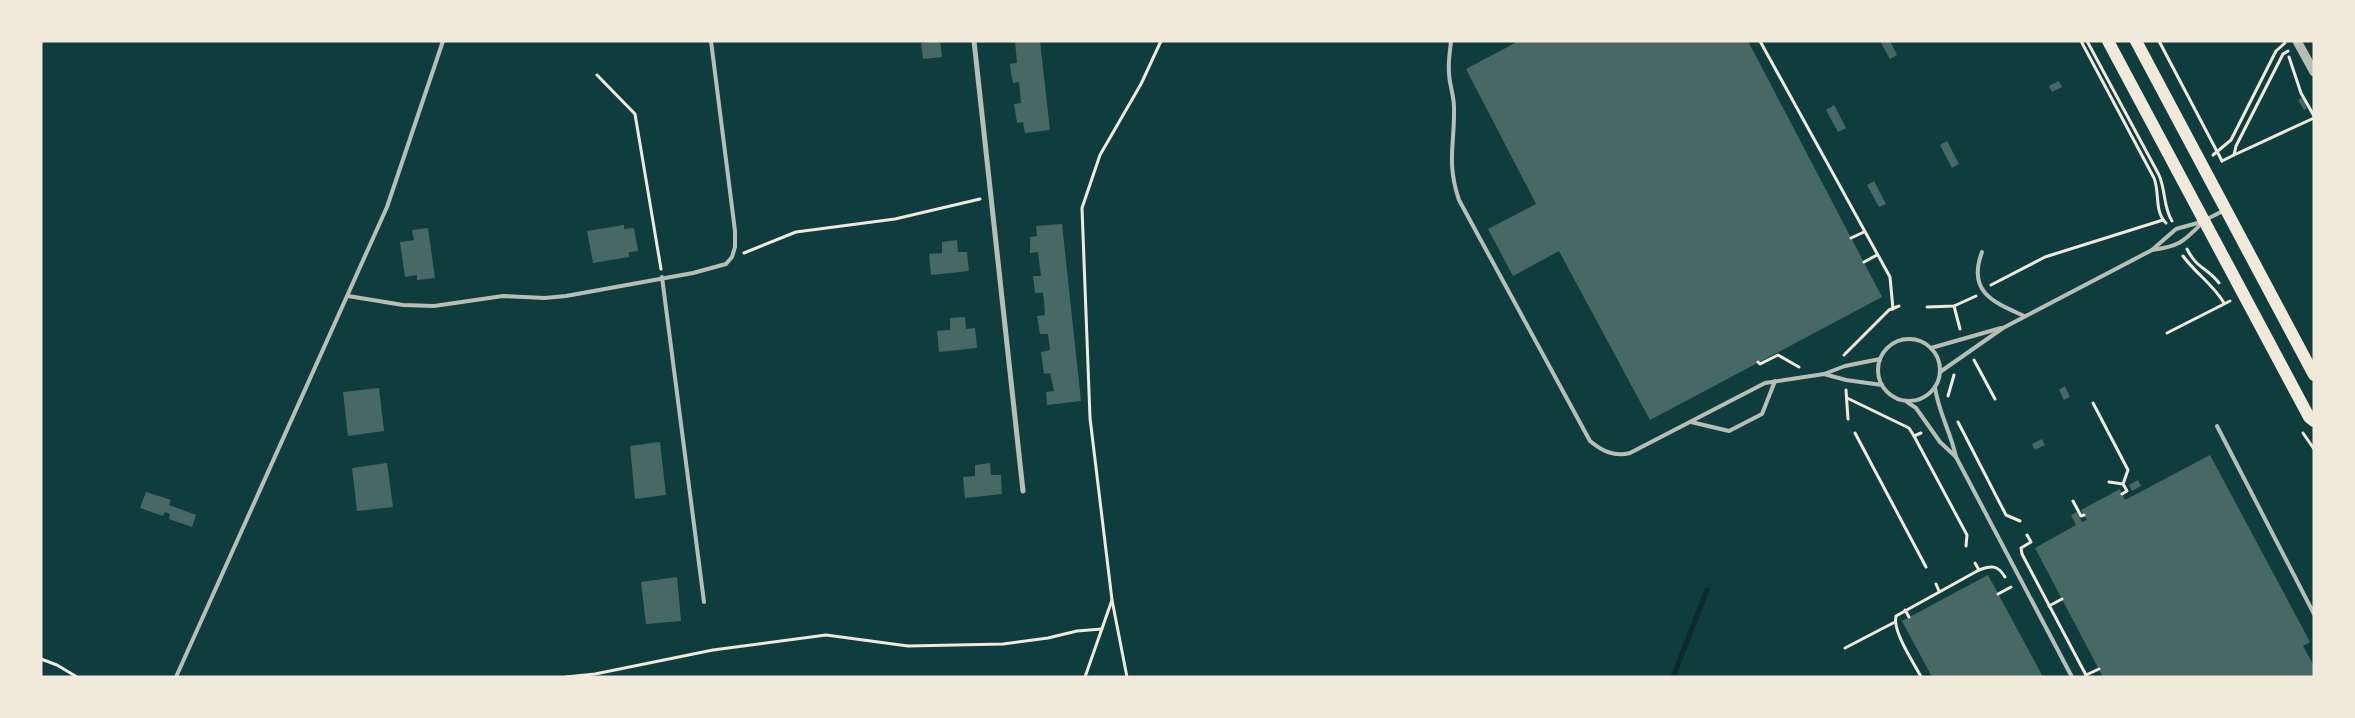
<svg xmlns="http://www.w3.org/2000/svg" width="2355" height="718" font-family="'Golos Text',sans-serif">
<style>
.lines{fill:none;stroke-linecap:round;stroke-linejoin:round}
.stream{stroke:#0a2a2b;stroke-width:5}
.building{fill:#486865}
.path{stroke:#f1e9da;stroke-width:3}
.service{stroke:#b8beb3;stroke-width:4}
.minor{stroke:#b8beb3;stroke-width:5}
.tertiary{stroke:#b8beb3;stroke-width:9}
.primary{stroke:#f1e9da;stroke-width:12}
</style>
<rect width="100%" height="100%" fill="#0f3d3e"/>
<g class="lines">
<polyline class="stream" points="1673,677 1707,590"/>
</g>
<g class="building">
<polygon points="940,41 942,57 923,59 921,43"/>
<polygon points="1015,41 1040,41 1050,130 1025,133 1023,122 1017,123 1014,104 1021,103 1019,82 1013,83 1011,73 1010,64 1017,63"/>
<polygon points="1514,41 1748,41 1882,297 1650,420 1559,251 1513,276 1488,229 1536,204 1466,69 1515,43"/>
<polygon points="1880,41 1890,41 1897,55 1890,59"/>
<polygon points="2059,81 2062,87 2052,92 2049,86"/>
<polygon points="2302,98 2307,108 2304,110 2298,100"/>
<polygon points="1834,105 1846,128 1838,132 1826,110"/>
<polygon points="1947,141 1959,164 1952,168 1940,145"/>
<polygon points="1874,181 1886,204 1879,207 1867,185"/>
<polygon points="1062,224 1081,401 1047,405 1046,392 1054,391 1050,373 1044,374 1041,352 1050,350 1048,334 1040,334 1037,316 1045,315 1044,301 1043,293 1035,293 1033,276 1041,276 1038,252 1030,253 1030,237 1037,236 1036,226"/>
<polygon points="624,225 624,229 634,228 638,251 629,252 629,257 593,263 587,231"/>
<polygon points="428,228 435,278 417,280 417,275 405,277 400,242 414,240 412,230"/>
<polygon points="957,240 958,252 967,252 969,271 931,275 929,254 942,253 942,242"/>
<polygon points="965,317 966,329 975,328 977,348 939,352 937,331 950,330 950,318"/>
<polygon points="2065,386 2070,397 2064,400 2059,390"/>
<polygon points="379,388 384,431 348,436 343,392"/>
<polygon points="2042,439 2045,445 2035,450 2032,444"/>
<polygon points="660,442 666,495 635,499 630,446"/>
<polygon points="2210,455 2310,642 2303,646 2314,666 2314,677 2103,677 2035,548 2076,525 2071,515 2077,512 2082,522 2087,520 2081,510 2120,489 2125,500"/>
<polygon points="387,463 393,507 357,511 352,468"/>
<polygon points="990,463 991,475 1001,475 1002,494 965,498 963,477 975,476 975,465"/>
<polygon points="2138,480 2141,486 2132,491 2129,485"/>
<polygon points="146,492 171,500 169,505 196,515 192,527 169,519 170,514 165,512 163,516 140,508"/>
<polygon points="1988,575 2043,677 1932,677 1902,621"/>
<polygon points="677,577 681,621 646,624 641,582"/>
</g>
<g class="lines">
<g class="path">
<polyline points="1760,41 1890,277 1893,309"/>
<path d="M2081 41 2154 178C2160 193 2154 211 2166 223"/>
<path d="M2087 41 2159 175C2166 191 2163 207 2172 221"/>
<polyline points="2159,41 2222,161"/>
<polyline points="2288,51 2283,54 2236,146 2234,155 2314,118"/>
<polyline points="2289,57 2301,93 2314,116"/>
<polyline points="597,75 635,114 661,269"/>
<polyline points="2213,155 2231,140 2276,51 2285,43"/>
<polyline points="2222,161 2234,155"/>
<polyline points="1851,238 1864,232"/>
<path d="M2187 249C2197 269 2208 268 2219 283"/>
<polyline points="744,253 796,232 895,219 980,199"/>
<path d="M2183 256C2196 274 2213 284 2224 303"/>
<polyline points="1864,262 1877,255"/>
<polyline points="1991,285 2045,257 2163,220"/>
<polyline points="1954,306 1960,329"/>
<polyline points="1927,307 1954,306 1976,296"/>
<polyline points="2167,333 2230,301"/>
<polyline points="1844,355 1889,310 1899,306"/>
<polyline points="1974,360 1995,399"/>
<polyline points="1758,362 1760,364 1778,355 1799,367"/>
<polyline points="1846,390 1848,419"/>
<polyline points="1948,396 1954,375"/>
<polyline points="1847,398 1909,428 1914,436 1921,433"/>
<polyline points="2093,403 2128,470 2123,484 2127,491 2122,494"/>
<polyline points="1958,422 2006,515 2020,521"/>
<polyline points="1855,433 1926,567"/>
<polyline points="2303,433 2314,449"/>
<polyline points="1914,436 1967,535 1966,546"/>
<polyline points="2109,482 2123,484"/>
<polyline points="2073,501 2081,516 2084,515"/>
<polyline points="2027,535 2031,542 2021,548 2022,554 2087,677"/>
<path d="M1975 563 1979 570C1991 565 1998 565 2005 577"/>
<polyline points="1936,584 1939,591"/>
<polyline points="1998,594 2011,587"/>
<polyline points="2049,606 2062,599"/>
<polyline points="1905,610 1909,617"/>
<polyline points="1845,648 1895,622"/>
<polyline points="41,659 57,665 77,677"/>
<polyline points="2086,675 2099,669"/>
<polyline points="566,677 595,674 713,650 826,635 908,646 1003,644 1048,638 1077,631 1102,629"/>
<polyline points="1085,677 1112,600"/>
<polyline points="1127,677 1112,600 1090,418 1082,208 1100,155 1141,84 1161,41"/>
<path d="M1921 677C1914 663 1892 631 1896 616L1979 570"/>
</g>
<g class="service">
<path d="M1451 41C1450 52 1448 62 1449 72 1449 84 1454 95 1454 107 1455 144 1446 161 1459 200L1590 441C1602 451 1614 457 1630 453L1765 383 1824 374 1845 366 1880 359"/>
<polyline points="2207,219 2223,211"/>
<path d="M2152 250C2180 246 2183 242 2203 222"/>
<path d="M1982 252C1967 292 1993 302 2024 316"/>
<polyline points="662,277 704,602"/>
<polyline points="348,296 403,305 434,306 503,296 545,298 566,296 693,273 726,264 732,257 735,247 735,231 711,41"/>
<circle cx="1909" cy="370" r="31"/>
<polyline points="1931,348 2001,328"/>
<polyline points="1940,372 2003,328 2152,250 2176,229 2201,222"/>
<polyline points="1824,374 1846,380 1882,385"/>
<path d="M1935 387C1938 411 1951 433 1956 457L2072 677"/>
<polyline points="1907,402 1916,408 1940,442 1956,457"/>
<polyline points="1691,422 1729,431 1762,414 1775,381"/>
<polyline points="2217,426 2314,614"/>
<polyline points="176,677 387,207 443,41"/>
</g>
<polyline class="minor" points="974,41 1023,491"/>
<polyline class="tertiary" points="2297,41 2314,72"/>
<g class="primary">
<polyline points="2108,41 2309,417 2314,421"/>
<polyline points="2136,41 2314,375"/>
</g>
</g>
<rect width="2355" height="718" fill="none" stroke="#f1e9da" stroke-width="85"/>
</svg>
